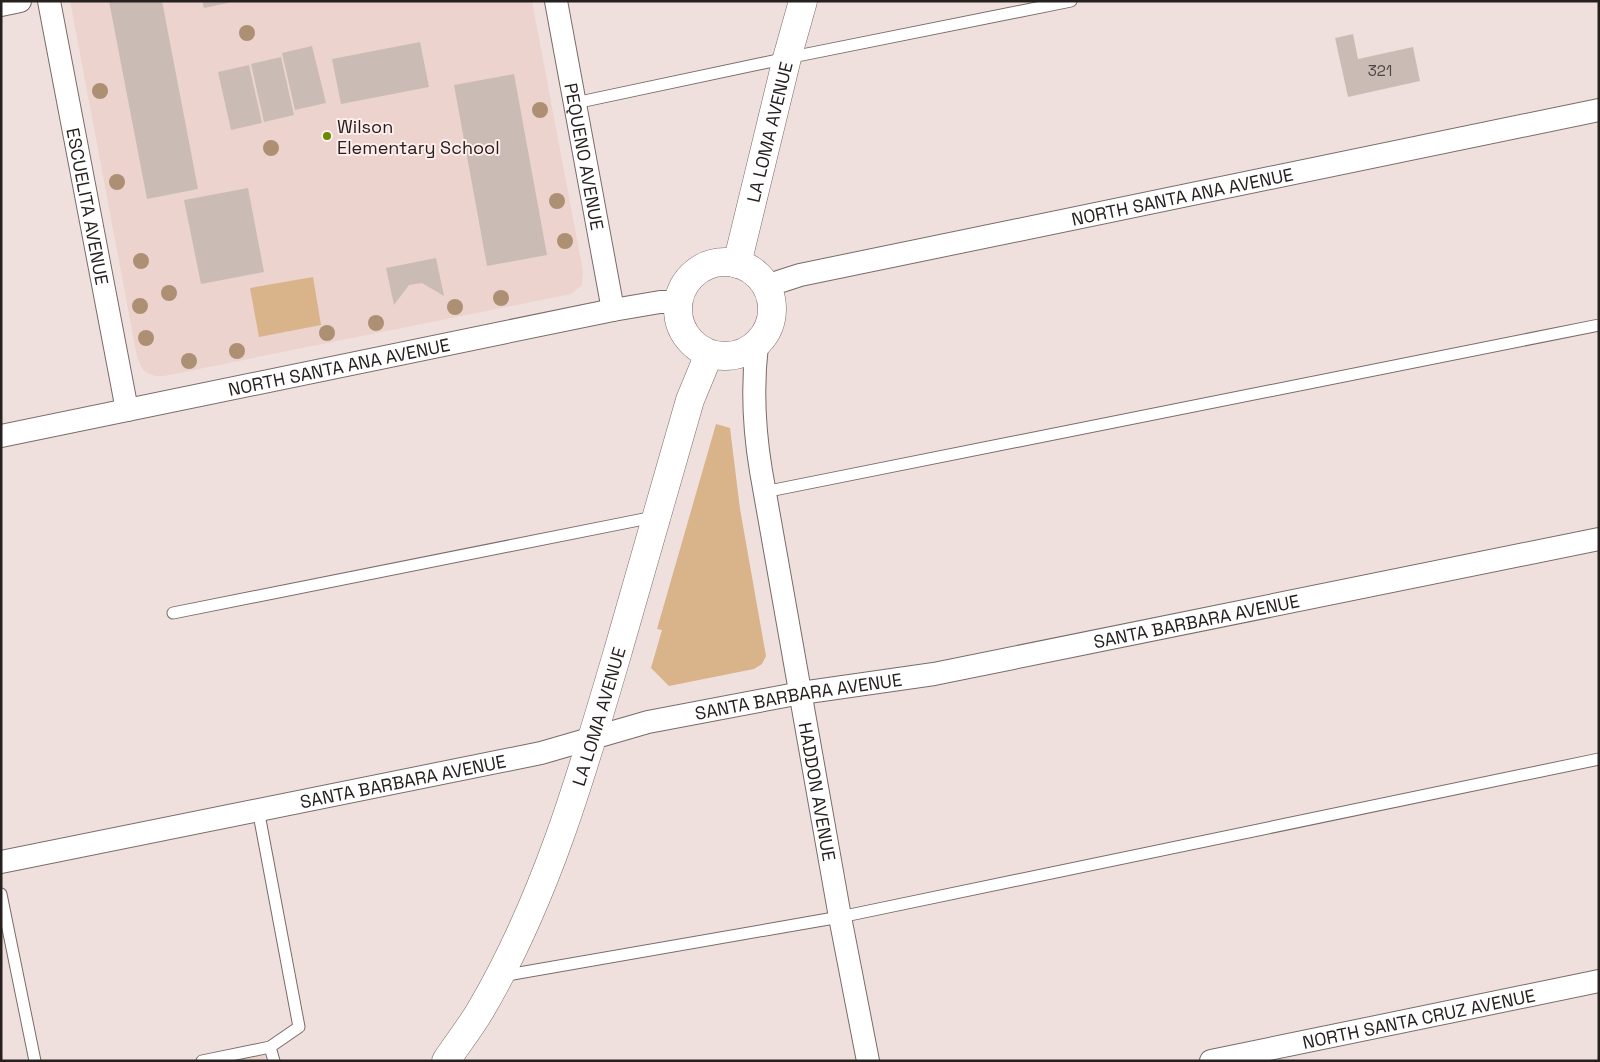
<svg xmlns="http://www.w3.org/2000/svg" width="1600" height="1062" font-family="'Space Grotesk',sans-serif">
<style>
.built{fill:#ecd3ce}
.green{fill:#d9b389}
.building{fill:#cabcb5}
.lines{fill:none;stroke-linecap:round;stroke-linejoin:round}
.service-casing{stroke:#796b68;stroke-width:13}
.minor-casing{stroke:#796b68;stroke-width:24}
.secondary-casing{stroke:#796b68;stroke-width:29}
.service{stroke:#fff;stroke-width:11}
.minor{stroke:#fff;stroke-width:22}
.secondary{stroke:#fff;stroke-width:28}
.tree{fill:#ad9073}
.poi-dot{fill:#6a8905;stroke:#feedea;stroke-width:2}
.labels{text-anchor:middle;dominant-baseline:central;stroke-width:4;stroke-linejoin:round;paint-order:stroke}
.number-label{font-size:15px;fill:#4f4744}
.poi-label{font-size:18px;fill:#26201f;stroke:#feedea;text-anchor:start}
.street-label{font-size:18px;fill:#26201f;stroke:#feedea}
</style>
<rect width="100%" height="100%" fill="#f0e0dd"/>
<g class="built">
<polygon points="70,1 532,1 583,271 582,285 571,294 164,376 155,376 147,373 143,370 137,357"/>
<polygon points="264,1053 266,1061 228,1061"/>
</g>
<g class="green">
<polygon points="313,277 321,325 259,337 250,288"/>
<polygon points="716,424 730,428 740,509 766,656 762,664 754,669 669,686 651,668 662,630 657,629"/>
</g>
<g class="building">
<polygon points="109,1 162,1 198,189 147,199"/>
<polygon points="202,1 231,1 232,2 204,8"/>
<polygon points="1353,34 1358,59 1413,47 1420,81 1348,97 1335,38"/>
<polygon points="420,42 429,87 341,104 332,59"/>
<polygon points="312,46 326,103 295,110 282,53"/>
<polygon points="281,57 294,115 264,122 251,64"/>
<polygon points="249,65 262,123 231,130 218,72"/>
<polygon points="514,74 547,255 487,266 454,85"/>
<polygon points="248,188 264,272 201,284 184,200"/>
<polygon points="436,258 444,296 422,283 409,285 394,305 386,268"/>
</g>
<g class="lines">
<g class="service-casing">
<g id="service">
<polyline points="575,103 787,58 1071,1"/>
<polyline points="764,492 1599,325"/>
<polyline points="173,613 654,517"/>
<polyline points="258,809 299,1027 270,1047 274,1061"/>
<polyline points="1,894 35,1061"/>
<polyline points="502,976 840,917 1599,759"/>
<polyline points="202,1061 270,1047"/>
</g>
</g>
<g class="minor-casing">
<g id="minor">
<path id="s1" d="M49 1 127 410"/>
<path id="s2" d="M556 1 613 310"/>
<polyline points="1,5 20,1"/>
<path id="s3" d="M766 286 800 275 1599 110"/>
<path id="s4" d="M757 345C752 387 754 429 761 471L840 917 868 1061"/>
<path id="s5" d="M1 436 613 310 660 302H678"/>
<path id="s6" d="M1 862 541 753 648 722 801 693 934 674 1599 539"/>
<path id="s7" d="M1211 1061 1599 981"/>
</g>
</g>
<g class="secondary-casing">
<g id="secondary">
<circle cx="725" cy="309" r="47"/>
<path id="s8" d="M737 264 787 58 803 1"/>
<path id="s9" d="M446 1061C457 1044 470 1028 480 1011 546 899 582 774 618 651 642 567 666 483 690 400L709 354"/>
</g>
</g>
<use href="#service" class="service"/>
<use href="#minor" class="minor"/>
<use href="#secondary" class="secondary"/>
</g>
<g class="tree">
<circle cx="247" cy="33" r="8"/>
<circle cx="100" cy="91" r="8"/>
<circle cx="540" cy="110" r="8"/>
<circle cx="271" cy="148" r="8"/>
<circle cx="117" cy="182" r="8"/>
<circle cx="557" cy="201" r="8"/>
<circle cx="565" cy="241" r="8"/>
<circle cx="141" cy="261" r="8"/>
<circle cx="169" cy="293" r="8"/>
<circle cx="501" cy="298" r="8"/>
<circle cx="140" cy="306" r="8"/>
<circle cx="455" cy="307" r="8"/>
<circle cx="376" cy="323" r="8"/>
<circle cx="327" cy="333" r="8"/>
<circle cx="146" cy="338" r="8"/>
<circle cx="237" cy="351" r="8"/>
<circle cx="189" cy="361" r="8"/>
</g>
<circle class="poi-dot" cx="327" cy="136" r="5"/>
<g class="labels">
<g class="number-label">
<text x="1380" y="70">321</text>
</g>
<g class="poi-label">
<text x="337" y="126">Wilson<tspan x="337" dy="21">Elementary School</tspan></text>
</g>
<g class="street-label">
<text stroke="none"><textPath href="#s8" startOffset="136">LA LOMA AVENUE</textPath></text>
<text stroke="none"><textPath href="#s2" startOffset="158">PEQUENO AVENUE</textPath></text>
<text stroke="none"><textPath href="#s3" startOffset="426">NORTH SANTA ANA AVENUE</textPath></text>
<text stroke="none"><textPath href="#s1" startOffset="209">ESCUELITA AVENUE</textPath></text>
<text stroke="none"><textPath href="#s5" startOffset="345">NORTH SANTA ANA AVENUE</textPath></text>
<text stroke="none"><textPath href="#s6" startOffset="1220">SANTA BARBARA AVENUE</textPath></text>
<text stroke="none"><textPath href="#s6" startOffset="815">SANTA BARBARA AVENUE</textPath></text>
<text stroke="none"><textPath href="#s9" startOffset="379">LA LOMA AVENUE</textPath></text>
<text stroke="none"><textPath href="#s6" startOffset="410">SANTA BARBARA AVENUE</textPath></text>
<text stroke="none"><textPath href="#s4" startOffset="452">HADDON AVENUE</textPath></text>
<text stroke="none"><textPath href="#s7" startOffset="212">NORTH SANTA CRUZ AVENUE</textPath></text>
</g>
</g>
<rect width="1600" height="1062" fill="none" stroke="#26201f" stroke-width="5"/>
</svg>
